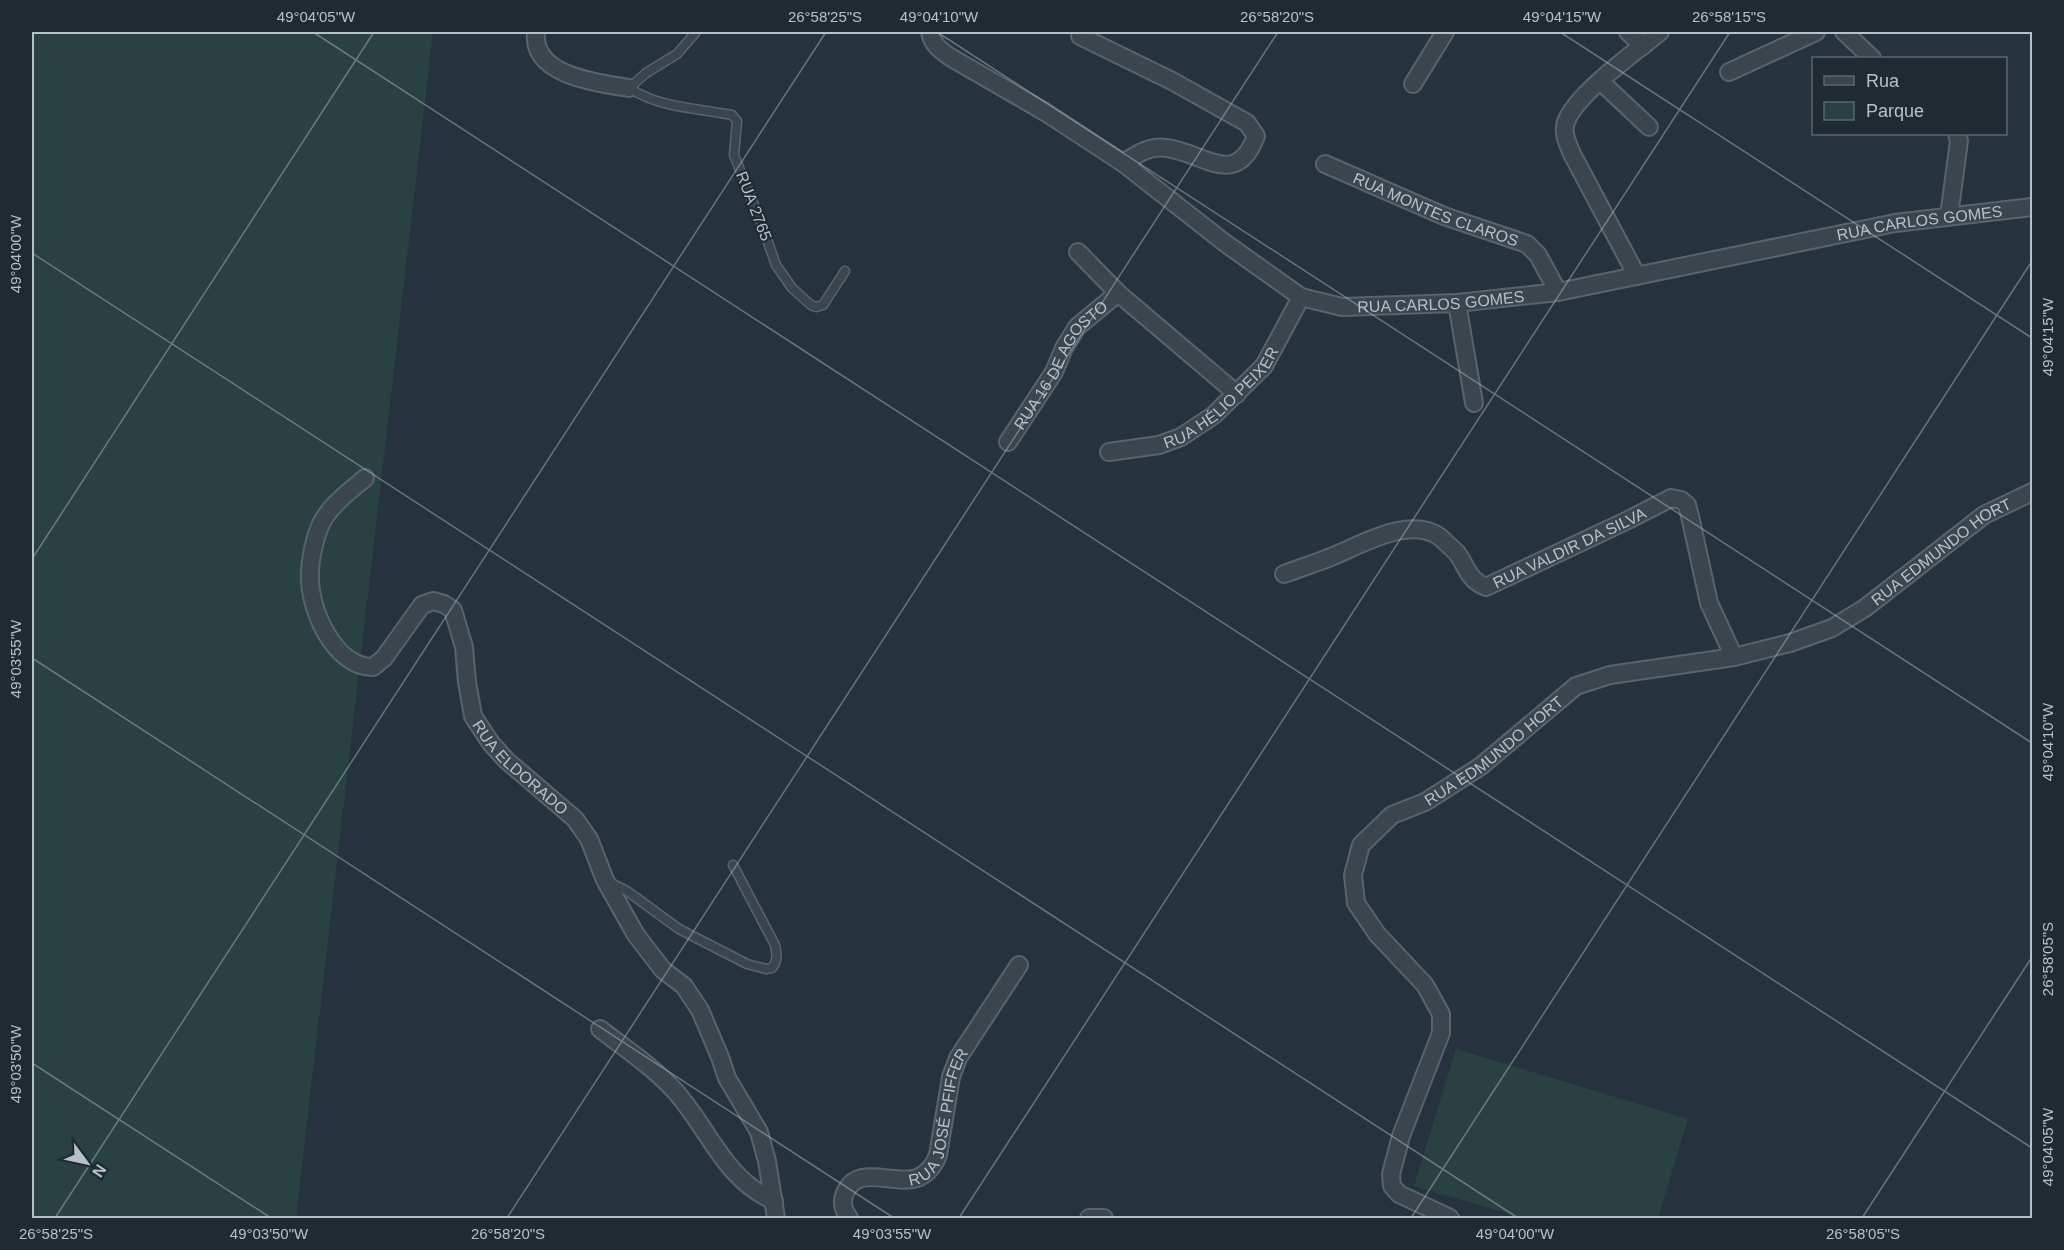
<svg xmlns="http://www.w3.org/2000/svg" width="2064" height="1250" font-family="Arial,sans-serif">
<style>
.green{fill:#294140}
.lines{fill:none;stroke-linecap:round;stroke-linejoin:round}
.lane-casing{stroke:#58636c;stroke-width:11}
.street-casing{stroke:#58636c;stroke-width:20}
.lane{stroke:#3a454e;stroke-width:8}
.street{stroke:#3a454e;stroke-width:16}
.ticks{fill:none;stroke:#b6c0c9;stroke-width:1.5;stroke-opacity:0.45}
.labels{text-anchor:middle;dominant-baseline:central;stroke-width:4.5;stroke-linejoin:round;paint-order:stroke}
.street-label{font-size:16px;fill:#b6c0c9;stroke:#1f2a33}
.neatline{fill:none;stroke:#b6c0c9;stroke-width:2}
.ticks-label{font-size:15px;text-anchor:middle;fill:#b6c0c9}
</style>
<rect width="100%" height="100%" fill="#26333e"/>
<g class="green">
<polygon points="32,32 433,32 296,1218 32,1218"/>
<polygon points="1456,1049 1688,1119 1658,1218 1523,1218 1414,1186"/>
</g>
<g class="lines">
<g class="lane-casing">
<g id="lane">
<path d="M696 32 677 54 646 73 629 88C660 108 696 108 732 115L737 121 734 155 763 228 776 265 792 288 811 305 816 307 823 305 845 271"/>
<path d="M609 882 627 891 679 929 747 964 766 969 772 968C778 960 777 955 775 945L733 865"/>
</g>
</g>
<g class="street-casing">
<g id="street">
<path d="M536 32C531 76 598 83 629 88"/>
<path id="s1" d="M930 32C932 44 940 50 950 57L1045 112 1123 163 1225 243 1301 297 1342 307 1457 303 1558 292 1895 223 2032 207"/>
<polyline points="1628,32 1643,46"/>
<polyline points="1844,32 1872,58"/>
<path d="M1080 36 1174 82 1247 123 1256 136C1236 190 1203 152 1166 148 1150 145 1136 155 1123 163"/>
<polyline points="1729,72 1816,32"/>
<polyline points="1600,81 1649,127"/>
<polyline points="1413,84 1445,32"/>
<path id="s2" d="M1325 164 1444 216 1527 244 1538 255 1558 292"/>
<polyline points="1949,216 1959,141 1957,134"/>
<polyline points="1078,252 1118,293 1237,394"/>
<path d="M1637 276 1572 154C1568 144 1562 133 1566 122 1576 94 1635 52 1660 32"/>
<polyline points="1457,303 1474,403"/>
<path id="s3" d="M1008 442 1054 372 1064 348 1077 327 1118 293"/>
<path id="s4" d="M1109 452 1159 445 1181 437 1214 415 1264 366 1301 297"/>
<path id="s5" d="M365 478C349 492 330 505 321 524 315 537 310 559 310 573 308 608 334 667 373 667L384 658 422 605 433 601 444 604 453 610 464 647 467 682 473 716 490 742 506 760 575 819 589 839 605 880 636 935 663 970 684 986 700 1010 720 1057 727 1078 759 1132 767 1161 776 1218"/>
<path id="s6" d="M1284 574C1300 568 1316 563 1331 557 1361 545 1410 515 1440 537 1445 542 1452 548 1457 553 1467 567 1468 580 1486 587L1628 520 1671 498 1681 500 1687 505 1690 516 1709 603 1734 657"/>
<path d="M600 1029C626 1049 653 1067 675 1091 710 1130 723 1178 774 1201"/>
<path id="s7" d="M849 1218C843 1210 841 1202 845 1193 858 1163 893 1186 917 1178 928 1174 934 1165 938 1155L951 1077 958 1058 1019 965"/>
<polyline points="1089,1218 1104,1218"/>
<path id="s8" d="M1450 1218 1399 1194 1392 1186 1391 1174 1401 1136 1441 1033V1014L1425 985 1377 934 1356 903 1353 875 1361 845 1392 815 1425 802 1481 766 1576 686 1610 675 1734 657 1790 643 1832 628 1865 608 1984 515 2032 492"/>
</g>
</g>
<use href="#lane" class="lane"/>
<use href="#street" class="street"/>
</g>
<path class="ticks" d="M313 32 2032 1148M937 32 2032 743M1560 32 2032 338M32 253 1518 1218M32 559 374 32M32 658 894 1218M32 1063 271 1218M55 1218 826 32M507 1218 1278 32M959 1218 1730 32M1411 1218 2032 261M1862 1218 2032 957"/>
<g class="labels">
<g class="street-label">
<text transform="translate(754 206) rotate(69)">RUA 2765</text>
<text stroke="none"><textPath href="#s2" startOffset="120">RUA MONTES CLAROS</textPath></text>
<text stroke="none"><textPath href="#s1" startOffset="1086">RUA CARLOS GOMES</textPath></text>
<text stroke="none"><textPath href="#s1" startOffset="600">RUA CARLOS GOMES</textPath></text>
<text stroke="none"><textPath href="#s3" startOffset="94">RUA 16 DE AGOSTO</textPath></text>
<text stroke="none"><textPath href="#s4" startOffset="130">RUA HÉLIO PEIXER</textPath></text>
<text stroke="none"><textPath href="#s6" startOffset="327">RUA VALDIR DA SILVA</textPath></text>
<text stroke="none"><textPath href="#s8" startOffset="1114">RUA EDMUNDO HORT</textPath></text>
<text stroke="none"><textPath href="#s8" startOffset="612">RUA EDMUNDO HORT</textPath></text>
<text stroke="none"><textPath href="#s5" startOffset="530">RUA ELDORADO</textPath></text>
<text stroke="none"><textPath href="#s7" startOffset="172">RUA JOSÉ PFIFFER</textPath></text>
</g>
</g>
<rect width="2064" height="1250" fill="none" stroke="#1f2a33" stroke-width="66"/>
<rect x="1812" y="57" width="195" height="78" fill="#1f2a33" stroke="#5b666f" stroke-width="1.5"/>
<rect x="1824" y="76" width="30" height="9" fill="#3a454e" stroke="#5b666f" stroke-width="1.5"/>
<text x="1866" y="87" font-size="18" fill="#b6c0c9">Rua</text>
<rect x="1824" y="102" width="30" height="18" fill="#294140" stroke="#5b666f" stroke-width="1.5"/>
<text x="1866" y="117" font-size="18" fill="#b6c0c9">Parque</text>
<g transform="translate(87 1163) rotate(123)" stroke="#1f2a33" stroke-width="4.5" paint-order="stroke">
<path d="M0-4.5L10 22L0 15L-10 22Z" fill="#b6c0c9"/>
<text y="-9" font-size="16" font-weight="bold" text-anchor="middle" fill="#b6c0c9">N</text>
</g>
<rect x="33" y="33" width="1998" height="1184" class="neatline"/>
<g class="ticks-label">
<text x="316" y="22">49°04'05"W</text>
<text x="825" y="22">26°58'25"S</text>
<text x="939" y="22">49°04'10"W</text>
<text x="1277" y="22">26°58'20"S</text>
<text x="1562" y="22">49°04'15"W</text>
<text x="1729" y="22">26°58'15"S</text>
<text transform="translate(16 254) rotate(-90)" y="5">49°04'00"W</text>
<text transform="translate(2048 337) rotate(-90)" y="5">49°04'15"W</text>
<text transform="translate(16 659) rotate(-90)" y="5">49°03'55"W</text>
<text transform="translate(2048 742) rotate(-90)" y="5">49°04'10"W</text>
<text transform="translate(2048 959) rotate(-90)" y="5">26°58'05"S</text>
<text transform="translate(16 1064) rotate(-90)" y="5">49°03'50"W</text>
<text transform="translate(2048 1147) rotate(-90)" y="5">49°04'05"W</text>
<text x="56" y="1239">26°58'25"S</text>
<text x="269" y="1239">49°03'50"W</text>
<text x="508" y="1239">26°58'20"S</text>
<text x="892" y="1239">49°03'55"W</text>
<text x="1515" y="1239">49°04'00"W</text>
<text x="1863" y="1239">26°58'05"S</text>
</g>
</svg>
